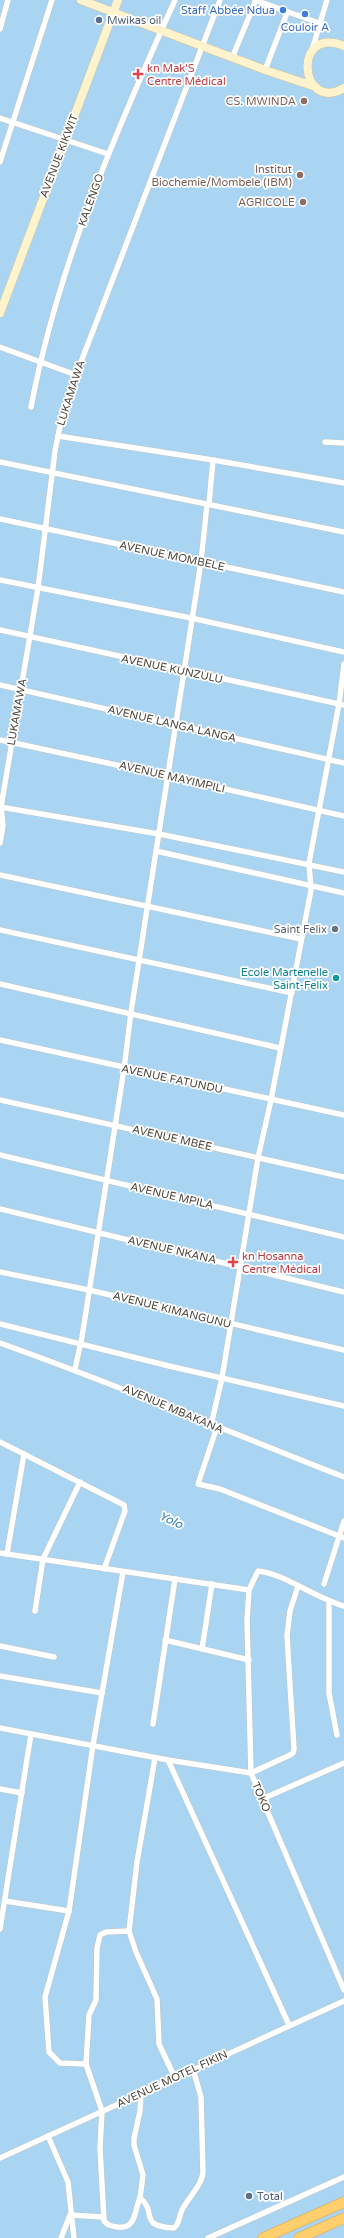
<svg xmlns="http://www.w3.org/2000/svg" width="344" height="2238" font-family="'Varela Round',sans-serif">
<style>
.water{fill:#a9d4f2}
.lines{fill:none;stroke-linecap:round;stroke-linejoin:round}
.street-casing{stroke:#c2bbae;stroke-width:6}
.secondary-casing{stroke:#d6c79b;stroke-width:9}
.highway-casing{stroke:#e0a43c;stroke-width:11}
.street{stroke:#fff;stroke-width:5.5}
.secondary{stroke:#fff3cd;stroke-width:8}
.highway{stroke:#ffcf6e;stroke-width:10}
.shop-dot{fill:#3f7fe0;stroke:#fff;stroke-width:1.5}
.service-dot{fill:#5c6f8a;stroke:#fff;stroke-width:1.5}
.health-dot{fill:#e0444e;stroke:#fff;stroke-width:1.5}
.education-dot{fill:#8d6e63;stroke:#fff;stroke-width:1.5}
.worship-dot{fill:#6b7280;stroke:#fff;stroke-width:1.5}
.culture-dot{fill:#0f9aa8;stroke:#fff;stroke-width:1.5}
.labels{text-anchor:middle;dominant-baseline:central;stroke-width:3.5;stroke-linejoin:round;paint-order:stroke}
.shop-label{font-size:11px;fill:#366cbe;stroke:#fff;text-anchor:end}
.service-label{font-size:11px;fill:#4e5e75;stroke:#fff;text-anchor:start}
.health-label{font-size:11px;fill:#be3a42;stroke:#fff;text-anchor:start}
.education-label{font-size:11px;fill:#785e54;stroke:#fff;text-anchor:end}
.street-label{font-size:11px;fill:#4b4439;stroke:#fff}
.worship-label{font-size:11px;fill:#5b616d;stroke:#fff;text-anchor:end}
.culture-label{font-size:11px;fill:#0d838f;stroke:#fff;text-anchor:end}
.water-label{font-size:12px;font-style:italic;fill:#2e7ab2;stroke:#fff}
</style>
<rect width="100%" height="100%" fill="#f6f3ec"/>
<rect class="water" x="0" y="0" width="344" height="2238"/>
<g class="lines">
<g class="street-casing">
<g id="street">
<polyline points="255,0 319,23"/>
<polyline points="0,29 8,0"/>
<polyline points="312,50 327,0"/>
<polyline points="232,58 256,0"/>
<polyline points="265,70 287,13"/>
<polyline points="0,118 108,154"/>
<polyline points="0,162 52,0"/>
<polyline points="0,347 76,375"/>
<path d="M31 407C58 265 116 131 175 0"/>
<polyline points="58,436 213,460 344,483"/>
<polyline points="325,442 344,443"/>
<polyline points="0,462 344,532"/>
<polyline points="209,504 213,460"/>
<polyline points="0,519 344,592"/>
<polyline points="0,580 191,618 344,652"/>
<polyline points="0,630 344,705"/>
<polyline points="0,685 344,763"/>
<polyline points="0,740 168,776 344,816"/>
<polyline points="0,807 159,834 344,872"/>
<polyline points="0,843 3,825 1,807 38,588 55,451 61,421 76,375 220,0"/>
<polyline points="156,851 344,893"/>
<polyline points="0,875 301,939"/>
<polyline points="0,930 292,993"/>
<polyline points="0,984 280,1048"/>
<polyline points="0,1040 344,1115"/>
<polyline points="0,1100 344,1177"/>
<polyline points="0,1155 344,1237"/>
<polyline points="0,1209 344,1292"/>
<polyline points="0,1272 89,1290 344,1350"/>
<polyline points="0,1324 169,1366 344,1406"/>
<path d="M0 1343C116 1384 229 1432 344 1477"/>
<polyline points="75,1369 82,1337 124,1069 131,1012 201,562 207,504"/>
<polyline points="211,1425 222,1378 258,1158 271,1100 311,890 309,863 339,704 344,664"/>
<polyline points="217,1427 198,1484 220,1489 344,1538"/>
<polyline points="0,1442 124,1505 125,1511 104,1569"/>
<polyline points="0,1553 249,1590"/>
<polyline points="7,1554 24,1454"/>
<polyline points="324,1584 344,1521"/>
<polyline points="329,1602 329,1693 337,1735"/>
<path d="M344 1606C317 1599 283 1573 258 1571L249 1590 247 1620 251 1773 344 1990"/>
<polyline points="35,1611 43,1559 80,1482"/>
<polyline points="165,1640 249,1660"/>
<polyline points="0,1646 54,1657"/>
<polyline points="202,1649 212,1584"/>
<polyline points="0,1676 102,1693"/>
<polyline points="153,1724 175,1579"/>
<polyline points="0,1728 168,1760 251,1773 290,1755 293,1753 294,1749 287,1636 290,1611 298,1586"/>
<polyline points="168,1760 289,2025"/>
<polyline points="0,1789 22,1793"/>
<polyline points="262,1799 344,1763"/>
<polyline points="5,1901 69,1911"/>
<polyline points="0,1929 31,1734"/>
<polyline points="129,1931 137,1862 155,1758"/>
<polyline points="86,2064 60,2063 49,2052 45,1997 69,1911 93,1745 123,1572"/>
<path d="M141 2094 140 2111 134 2138V2145L143 2175 140 2198C158 2212 137 2226 174 2228 180 2224 179 2214 183 2208 189 2197 202 2185 203 2172L201 2097 193 2069"/>
<polyline points="48,2136 68,2182 74,2238"/>
<polyline points="0,2158 344,2001"/>
<path d="M140 2198C134 2210 137 2229 118 2227 112 2226 108 2226 104 2221L100 2148 102 2111 86 2064 89 2015 96 2000 97 1948 100 1935 106 1932 129 1931 136 1952 157 1999 159 2044 175 2078"/>
<polyline points="61,2238 70,2215 103,2217"/>
<polyline points="208,2238 344,2177"/>
</g>
</g>
<g class="secondary-casing">
<g id="secondary">
<polyline points="81,0 265,70 316,87"/>
<path d="M344 46C292 24 299 114 344 88"/>
<polyline points="0,313 118,0"/>
</g>
</g>
<g class="highway-casing">
<g id="highway">
<polyline points="263,2238 344,2202"/>
<polyline points="299,2238 344,2218"/>
</g>
</g>
<use href="#street" class="street"/>
<use href="#secondary" class="secondary"/>
<use href="#highway" class="highway"/>
</g>
<g class="shop-dot">
<circle cx="283" cy="10" r="4"/>
<circle cx="305" cy="14" r="4"/>
</g>
<g class="service-dot">
<circle cx="99" cy="20" r="4"/>
<circle cx="249" cy="2196" r="4"/>
</g>
<g class="health-dot">
<path d="M136 68h4v4h4v4h-4v4h-4v-4h-4v-4h4z"/>
<path d="M231 1256h4v4h4v4h-4v4h-4v-4h-4v-4h4z"/>
</g>
<g class="education-dot">
<circle cx="304" cy="101" r="4"/>
<circle cx="300" cy="175" r="4"/>
<circle cx="303" cy="202" r="4"/>
</g>
<circle class="worship-dot" cx="335" cy="929" r="4"/>
<circle class="culture-dot" cx="336" cy="978" r="4"/>
<g class="labels">
<g class="shop-label">
<text x="275" y="10">Staff Abbée Ndua</text>
<text x="305" y="27" text-anchor="middle">Couloir A</text>
</g>
<g class="service-label">
<text x="107" y="20">Mwikas oil</text>
<text x="257" y="2196">Total</text>
</g>
<g class="health-label">
<text x="147" y="68">kn Mak'S<tspan x="147" dy="13">Centre Médical</tspan></text>
<text x="242" y="1256">kn Hosanna<tspan x="242" dy="13">Centre Médical</tspan></text>
</g>
<g class="education-label">
<text x="296" y="101">CS. MWINDA</text>
<text x="292" y="169">Institut<tspan x="292" dy="13">Biochemie/Mombele (IBM)</tspan></text>
<text x="295" y="202">AGRICOLE</text>
</g>
<g class="street-label">
<text transform="translate(59 156) rotate(-69)">AVENUE KIKWIT</text>
<text transform="translate(91 200) rotate(-70)">KALENGO</text>
<text transform="translate(71 393) rotate(-72)">LUKAMAWA</text>
<text transform="translate(172 556) rotate(12)">AVENUE MOMBELE</text>
<text transform="translate(172 669) rotate(12)">AVENUE KUNZULU</text>
<text transform="translate(17 712) rotate(-80)">LUKAMAWA</text>
<text transform="translate(172 724) rotate(13)">AVENUE LANGA LANGA</text>
<text transform="translate(172 777) rotate(13)">AVENUE MAYIMPILI</text>
<text transform="translate(172 1079) rotate(12)">AVENUE FATUNDU</text>
<text transform="translate(172 1138) rotate(13)">AVENUE MBEE</text>
<text transform="translate(172 1196) rotate(13)">AVENUE MPILA</text>
<text transform="translate(172 1250) rotate(13)">AVENUE NKANA</text>
<text transform="translate(172 1310) rotate(14)">AVENUE KIMANGUNU</text>
<text transform="translate(173 1409) rotate(23)">AVENUE MBAKANA</text>
<text transform="translate(261 1797) rotate(67)">TOKO</text>
<text transform="translate(172 2079) rotate(-25)">AVENUE MOTEL FIKIN</text>
</g>
<g class="worship-label">
<text x="327" y="929">Saint Felix</text>
</g>
<g class="culture-label">
<text x="328" y="972">Ecole Martenelle<tspan x="328" dy="13">Saint-Felix</tspan></text>
</g>
<g class="water-label">
<text transform="translate(171 1520) rotate(24)">Yolo</text>
</g>
</g>
</svg>
